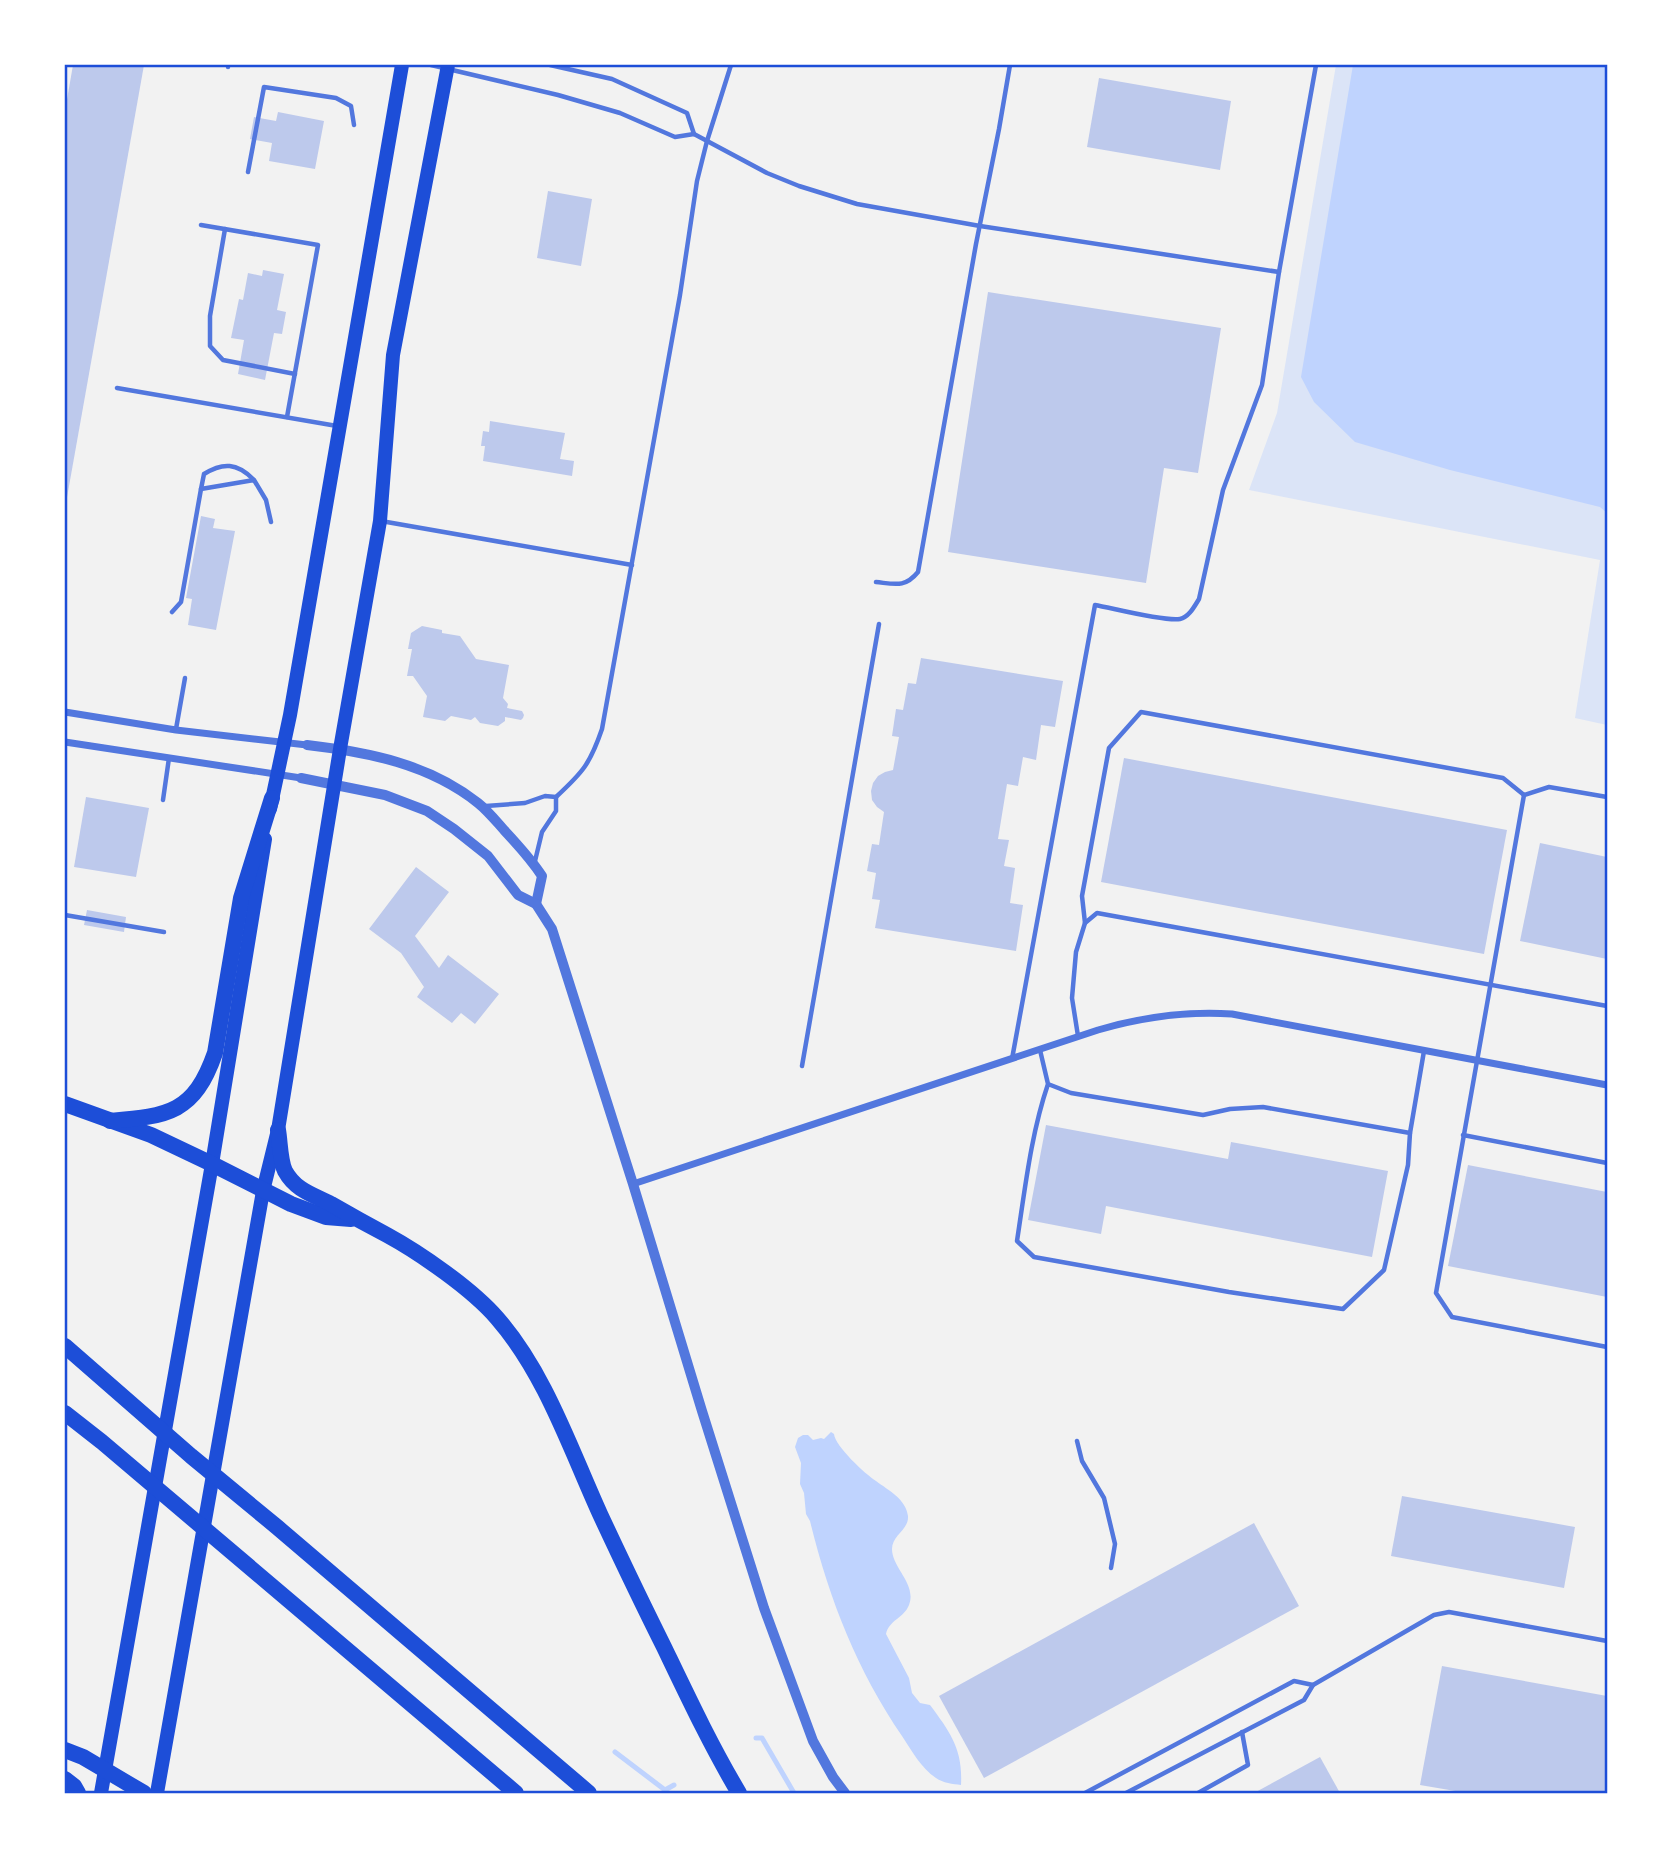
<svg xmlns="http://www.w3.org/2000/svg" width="1672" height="1858" font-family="'Alegreya Sans',sans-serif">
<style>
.green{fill:#dbe4f7}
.water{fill:#bfd3fe}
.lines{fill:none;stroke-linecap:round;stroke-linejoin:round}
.stream{stroke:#bfd3fe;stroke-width:5}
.building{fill:#bdc9ec}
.service{stroke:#5277de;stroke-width:4.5}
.minor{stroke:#5277de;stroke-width:7}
.tertiary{stroke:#5277de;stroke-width:10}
.primary{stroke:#1d4ed8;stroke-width:14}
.motorway{stroke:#1d4ed8;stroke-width:16}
.neatline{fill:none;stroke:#1d4ed8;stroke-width:2.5}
</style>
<rect width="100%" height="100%" fill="#f2f2f2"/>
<polygon class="green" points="1336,65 1607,65 1607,725 1575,718 1600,560 1249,490 1277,413"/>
<g class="water">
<polygon points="1353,65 1607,65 1607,513 1600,507 1450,470 1355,442 1314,402 1301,377"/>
<path d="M831 1432 834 1434C835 1446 865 1474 876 1481 888 1490 906 1499 908 1516 909 1530 892 1535 892 1549 892 1568 917 1584 909 1605 904 1618 889 1620 886 1634L909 1678 912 1693 920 1703 930 1705C950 1732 963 1749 961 1785 953 1784 943 1783 936 1778 921 1768 912 1751 902 1736 857 1670 829 1599 810 1521L806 1514 804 1493 800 1484 801 1463 795 1447 798 1438 803 1435H808L813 1440 821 1438 824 1439Z"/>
</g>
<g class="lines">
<g class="stream">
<polyline points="756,1738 762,1738 794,1793"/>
<polyline points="615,1752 665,1790 674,1785"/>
</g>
</g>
<g class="building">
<polygon points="73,65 144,65 66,503 65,503 65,111"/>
<polygon points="1099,78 1231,101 1220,170 1087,147"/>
<polygon points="278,112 324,121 315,169 269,161 272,143 250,139 254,117 276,121"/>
<polygon points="548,191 592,199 581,266 537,258"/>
<polygon points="263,270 284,274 277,310 286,312 282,334 274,333 265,380 238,374 244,340 231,338 239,299 243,300 248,273 262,276"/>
<polygon points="988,292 1221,328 1198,473 1164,468 1146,583 948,552"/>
<polygon points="490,421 565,433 560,459 574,461 572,476 483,461 485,446 481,446 483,431 489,432"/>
<polygon points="201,516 215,519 213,528 235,531 216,630 188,625 192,599 186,598"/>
<polygon points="422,626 442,630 442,633 460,636 476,659 509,665 503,698 508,704 507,708 522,711 524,715 523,718 521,720 505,717 505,721 498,726 480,723 475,717 471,720 451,716 445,721 423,717 427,696 413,676 407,676 412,649 408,649 411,633"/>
<polygon points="921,658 1063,681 1055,727 1041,725 1036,760 1023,757 1018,786 1007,784 998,839 1009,840 1004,866 1015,868 1010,903 1023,905 1016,951 875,928 880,900 872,899 876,873 867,871 872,844 879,845 884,812 877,807 872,800 871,791 873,783 878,776 885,772 893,770 899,737 892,736 896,709 903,710 908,683 916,684"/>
<polygon points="1124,758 1507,830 1484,954 1101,882"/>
<polygon points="86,797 149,808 136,877 74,867"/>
<polygon points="1540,843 1607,857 1607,959 1520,941"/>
<polygon points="416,867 449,892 415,936 439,968 448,955 499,994 475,1024 461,1013 452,1023 417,997 424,987 401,953 369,929"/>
<polygon points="87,910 126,917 124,932 84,925"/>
<polygon points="1046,1125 1228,1159 1231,1142 1388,1171 1372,1257 1106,1206 1101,1234 1028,1220"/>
<polygon points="1468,1165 1607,1192 1607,1297 1448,1266"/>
<polygon points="1402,1496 1575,1527 1564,1588 1391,1556"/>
<polygon points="1254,1523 1299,1606 984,1778 939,1696"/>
<polygon points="1442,1666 1607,1696 1607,1793 1467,1793 1420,1785"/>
<polygon points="1320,1757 1340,1793 1254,1793"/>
</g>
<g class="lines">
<g class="service">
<polyline points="431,65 558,95 620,113 675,137 694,134 767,173 799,186 857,204 980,226 1279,272"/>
<polyline points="550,65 612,79 687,113 694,134"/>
<polyline points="228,67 228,65"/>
<polyline points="248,172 264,87 336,98 351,106 354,125"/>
<polyline points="201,225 318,245 287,417"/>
<polyline points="225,229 210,316 210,346 223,360 295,374"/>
<polyline points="117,388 337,426"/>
<path d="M201 489 204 474C223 462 237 463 253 479"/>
<polyline points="381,521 632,565"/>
<path d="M876 582C895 584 905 588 918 572L976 244 999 129 1010 65"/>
<polyline points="172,612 181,602 201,489 254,480 266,500 271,522"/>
<polyline points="176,729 185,678"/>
<polyline points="1607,797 1549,787 1524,795 1436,1293 1452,1317 1607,1347"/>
<polyline points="163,800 169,758"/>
<path d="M486 806 525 803 545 796 556 797C583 772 590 764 602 729L680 295 697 181 707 141 731 65"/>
<polyline points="535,861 542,832 556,811 556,797"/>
<polyline points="65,915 164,932"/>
<polyline points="1085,923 1082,896 1109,748 1141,712 1503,778 1524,795"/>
<polyline points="1078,1036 1072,998 1076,952 1085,923 1097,913 1607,1006"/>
<path d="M1040 1050 1048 1084 1071 1093 1203 1115 1230 1109 1263 1107 1410 1133 1408 1165 1384 1270 1343 1309 1229 1292 1034 1257 1017 1241C1025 1189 1031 1134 1048 1084"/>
<path d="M1012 1059 1095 605C1112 608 1165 622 1180 619 1189 617 1194 607 1199 599L1223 490 1262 385 1279 272 1316 65"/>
<polyline points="802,1066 879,624"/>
<polyline points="1410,1133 1424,1051"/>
<polyline points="1463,1135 1607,1163"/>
<polyline points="1077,1441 1082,1461 1104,1498 1115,1544 1111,1568"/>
<polyline points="1085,1793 1294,1681 1313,1685"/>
<polyline points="1126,1793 1304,1700 1313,1685 1434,1615 1449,1612 1607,1641"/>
<polyline points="1198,1793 1248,1765 1242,1732"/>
</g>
<g class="minor">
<polyline points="65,712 176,730 307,745"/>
<polyline points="65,742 301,778"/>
<path d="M633 1184 1098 1030C1142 1017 1186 1011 1232 1014L1607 1085"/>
</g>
<g class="tertiary">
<path d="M307 745C368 752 429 764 478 803 488 811 496 821 504 830 518 845 531 859 542 876L536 904"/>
<polyline points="301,778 385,795 427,811 454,829 488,856 518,895 536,904 552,929 633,1184 702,1411 764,1608 813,1741 833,1777 845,1793"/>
</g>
<g class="primary">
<polyline points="270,809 290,715 402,65"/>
<polyline points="101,1793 212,1164 265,839"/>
<polyline points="157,1793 263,1191 278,1130 340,749 380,521 393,355 448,65"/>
</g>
<g class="motorway">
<polyline points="65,1104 151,1135 212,1164 291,1204 326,1217 351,1219"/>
<path d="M110 1121C169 1116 194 1113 215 1053L241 898 272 798"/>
<path d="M278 1130C280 1141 280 1161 285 1171 296 1191 314 1195 331 1204 350 1215 368 1225 387 1235 420 1253 472 1289 497 1318 545 1373 570 1448 600 1514 621 1559 642 1603 664 1647 688 1697 711 1746 739 1793"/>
<polyline points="65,1346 191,1456 277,1527 589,1793"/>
<polyline points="65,1413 102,1442 516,1793"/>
<polyline points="65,1750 83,1757 144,1793"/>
<polyline points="65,1779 74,1786 78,1793"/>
</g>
</g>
<rect width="1672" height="1858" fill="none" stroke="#ffffff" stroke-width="133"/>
<rect x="66" y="66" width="1540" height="1726" class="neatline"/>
</svg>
